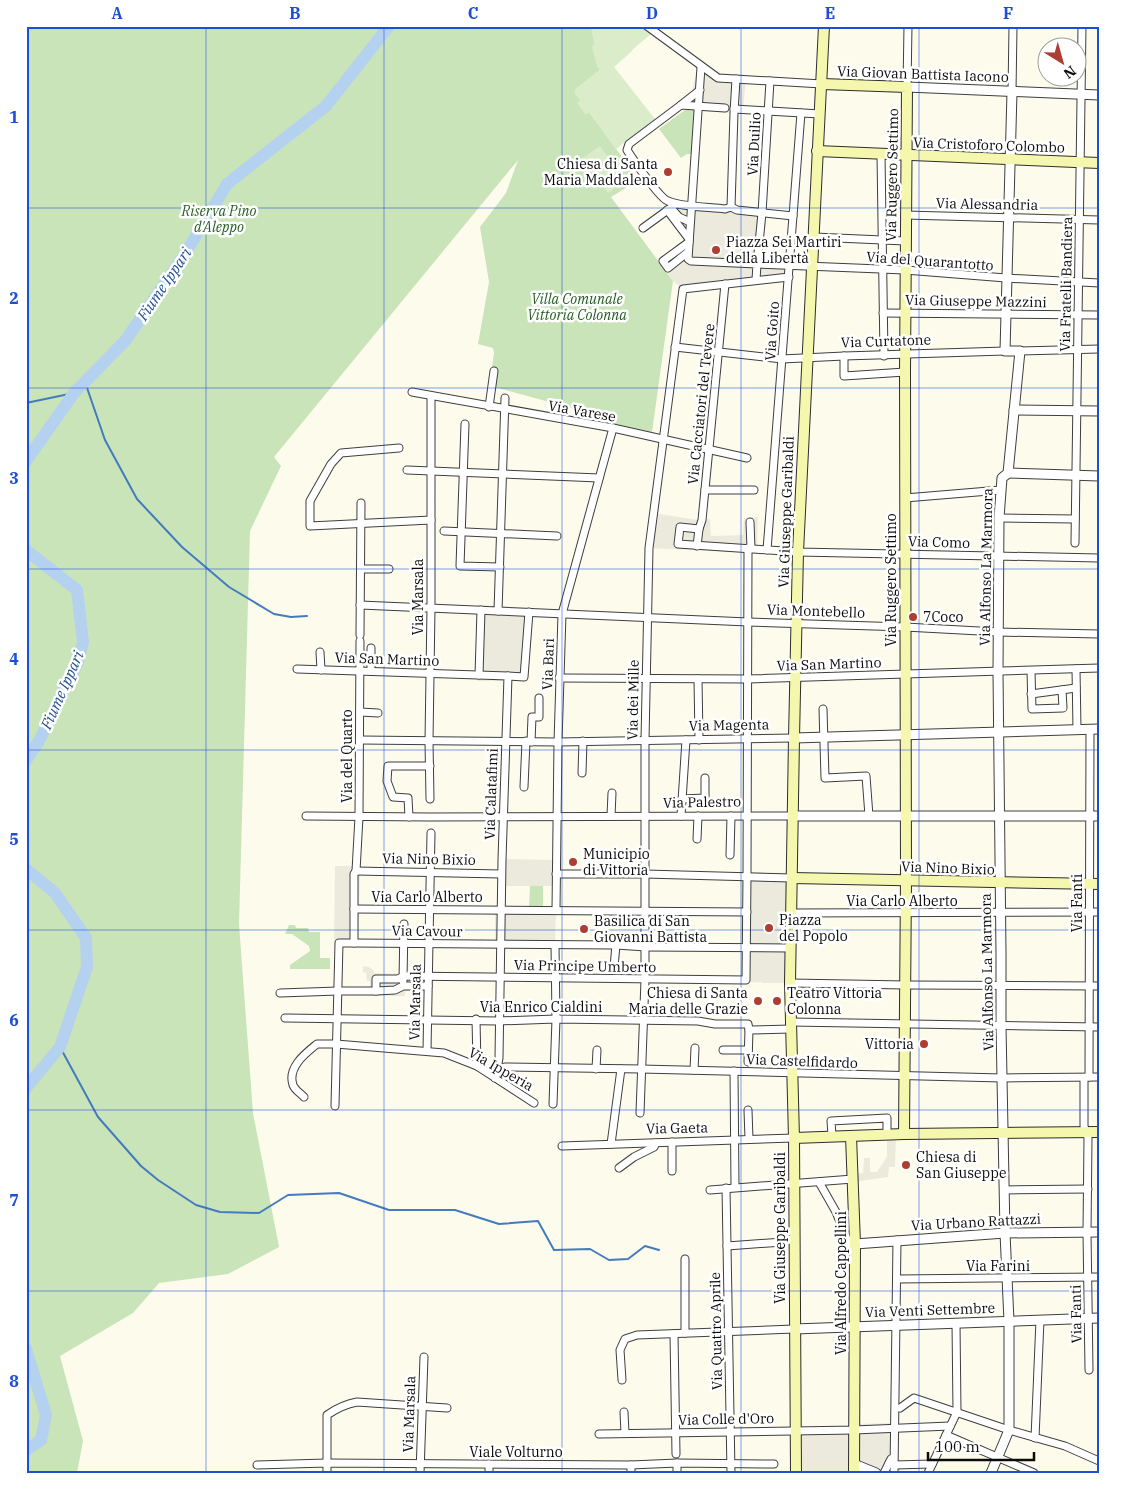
<svg xmlns="http://www.w3.org/2000/svg" width="1125" height="1499" font-family="'IBM Plex Serif',serif">
<style>
.green{fill:#c9e4b9}
.pitch{fill:#dbecca}
.plaza{fill:#eceadc}
.lines{fill:none;stroke-linecap:round;stroke-linejoin:round}
.stream{stroke:#437bbf;stroke-width:2}
.river{stroke:#b5d1f0;stroke-width:12}
.minor-casing{stroke:#3e3e3e;stroke-width:9}
.tertiary-casing{stroke:#3e3e3e;stroke-width:11}
.secondary-casing{stroke:#2d2d2d;stroke-width:12}
.minor{stroke:#fff;stroke-width:7}
.tertiary{stroke:#fff;stroke-width:9}
.secondary{stroke:#f4f7ad;stroke-width:10}
.grid{fill:none;stroke:#1d4ed8;stroke-width:1;stroke-opacity:0.55}
.poi-dot{fill:#ad3e32;stroke:#fff;stroke-width:2}
.labels{text-anchor:middle;dominant-baseline:central;stroke-width:5;stroke-linejoin:round;paint-order:stroke}
.street-label{font-size:14px;fill:#0b0b0b;stroke:#fff}
.poi-label{font-size:14px;fill:#0b0b0b;stroke:#fff;text-anchor:start}
.park-label{font-size:14px;font-style:italic;fill:#265c23;stroke:#fff}
.water-label{font-size:15px;font-style:italic;fill:#224f90;stroke:#fff}
.neatline{fill:none;stroke:#1d4ed8;stroke-width:2}
.grid-label{font-size:16px;text-anchor:middle;font-weight:bold;fill:#1d4ed8}
</style>
<rect width="100%" height="100%" fill="#fdfcec"/>
<g class="green">
<polygon points="26,26 591,26 600,70 576,89 589,112 639,180 611,197 673,281 652,432 601,423 601,416 494,387 497,368 492,367 494,353 493,348 478,344 489,282 480,227 506,193 518,160 274,457 281,466 250,531 239,924 253,1113 279,1247 228,1274 159,1283 133,1313 60,1356 83,1441 77,1473 26,1473"/>
<polygon points="685,110 695,110 691,154 687,154 681,158 659,129"/>
<polygon points="530,886 543,886 543,907 529,907"/>
<polygon points="289,925 295,925 296,928 308,928 309,932 320,932 320,958 330,958 330,969 290,969 290,965 310,951 309,946 292,934 285,934"/>
</g>
<g class="pitch">
<polygon points="591,26 641,26 651,34 632,50 632,51 614,67 655,119 616,149 589,112 586,115 577,103 580,100 575,94 575,89 600,70 597,66 592,47 594,43"/>
<polygon points="600,146 625,180 608,193 583,158"/>
</g>
<g class="plaza">
<polygon points="702,61 720,73 746,75 743,114 702,111 693,106 692,91 697,69"/>
<polygon points="680,200 766,209 761,261 790,263 789,277 683,289 673,281 657,260 684,240 664,212"/>
<polygon points="653,513 698,520 710,519 711,536 743,535 744,518 758,517 757,549 748,553 649,548"/>
<polygon points="478,605 533,608 528,681 477,681"/>
<polygon points="502,859 556,860 556,886 501,886"/>
<polygon points="335,866 352,866 360,876 358,946 334,946"/>
<polygon points="740,872 792,873 796,917 796,983 763,983 761,982 741,983"/>
<polygon points="495,906 560,907 556,915 555,941 559,949 495,949"/>
<polygon points="363,966 369,967 374,971 374,973 400,974 409,972 428,972 428,991 405,991 405,996 370,996 370,981 367,981 366,972 363,973"/>
<polygon points="887,1134 896,1134 895,1167 889,1167 888,1177 853,1182 852,1174 863,1173 864,1158 870,1158 870,1172 877,1172 887,1157"/>
<polygon points="890,1423 898,1431 897,1461 901,1473 796,1473 795,1431 854,1430 854,1424"/>
</g>
<g class="lines">
<g class="stream">
<polyline points="85,382 105,440 137,499 182,547 229,587 274,614 291,617 307,616"/>
<polyline points="26,403 74,393"/>
<polyline points="60,1047 98,1117 141,1166 158,1180 196,1205 220,1212 259,1213 288,1195 339,1193 389,1210 455,1210 499,1224 538,1221 554,1250 590,1249 609,1260 628,1259 645,1246 659,1250"/>
</g>
<g class="river">
<polyline points="26,461 74,393 125,341 185,254 227,184 326,106 389,26"/>
<polyline points="26,550 77,590 83,642 78,662 39,741 26,760"/>
<polyline points="26,869 55,893 86,938 87,967 60,1047 26,1088"/>
<polyline points="26,1349 46,1415 41,1440 26,1450"/>
</g>
<g class="minor-casing">
<g id="minor">
<polyline points="647,26 718,78 822,84"/>
<polyline points="701,67 688,259 691,261 757,264 756,280"/>
<polyline points="770,81 762,213 757,264 905,270 1006,278 1099,283"/>
<polyline points="907,87 908,26"/>
<polyline points="1012,92 1013,26"/>
<polyline points="681,105 700,90"/>
<path d="M725 108 681 105 629 144 627 150C634 161 657 194 666 200 677 207 711 207 725 209L731 207 737 210 793 216"/>
<polyline points="734,109 820,114"/>
<polyline points="881,155 884,356"/>
<polyline points="731,207 734,113 736,79"/>
<polyline points="671,208 679,217 690,222"/>
<polyline points="667,210 689,239"/>
<polyline points="905,215 1099,220"/>
<polyline points="643,228 676,204"/>
<polyline points="814,237 905,241"/>
<polyline points="688,252 668,268 663,261 689,242"/>
<polyline points="883,313 1099,315"/>
<polyline points="675,347 782,359 844,356 1005,351"/>
<polyline points="1020,351 1099,349"/>
<polyline points="844,356 844,376 905,372"/>
<polyline points="412,392 613,428 747,458"/>
<polyline points="489,407 494,371"/>
<polyline points="465,424 460,566 500,567"/>
<polyline points="399,448 341,453 331,464 310,501 310,526 431,520"/>
<polyline points="407,470 599,478"/>
<polyline points="705,490 754,490"/>
<polyline points="905,498 1001,490"/>
<polyline points="999,518 1075,519"/>
<polyline points="750,522 751,549"/>
<polyline points="699,529 680,527 678,544 798,552 1099,558"/>
<polyline points="444,531 557,536"/>
<polyline points="1075,543 1082,26"/>
<polyline points="697,546 699,529 702,520 725,284"/>
<polyline points="767,550 801,113"/>
<polyline points="361,569 389,569"/>
<polyline points="360,605 498,611 505,398"/>
<polyline points="498,611 748,622 905,627 998,632 1099,634"/>
<polyline points="360,635 361,503"/>
<polyline points="371,648 371,671"/>
<polyline points="320,652 321,670"/>
<polyline points="297,669 508,676 502,860 499,1058 495,1078"/>
<polyline points="1076,669 1077,730"/>
<polyline points="1031,671 1032,709 1063,708 1062,690"/>
<polyline points="479,675 481,610"/>
<polyline points="508,676 524,677 529,612"/>
<polyline points="559,678 748,679 1099,668"/>
<polyline points="698,679 699,740"/>
<polyline points="1031,694 1076,688"/>
<polyline points="823,709 825,778 866,776 869,816"/>
<polyline points="360,712 378,713"/>
<polyline points="360,740 558,742 794,738"/>
<polyline points="531,742 532,717 539,717 539,698"/>
<polyline points="582,773 583,741"/>
<polyline points="524,787 526,741"/>
<polyline points="430,799 429,741 431,608 431,396"/>
<polyline points="682,799 705,798 705,778"/>
<polyline points="306,816 430,817 793,816"/>
<polyline points="611,816 612,793"/>
<polyline points="681,816 686,740"/>
<polyline points="409,817 408,798 393,797 387,781 388,766 430,766"/>
<polyline points="697,839 698,816"/>
<polyline points="730,855 731,816"/>
<polyline points="356,871 501,874"/>
<polyline points="556,874 645,874 792,878"/>
<polyline points="354,909 747,912"/>
<polyline points="556,910 558,742 562,614 613,428"/>
<polyline points="791,913 1099,912"/>
<polyline points="354,943 616,945 646,947 790,948"/>
<polyline points="614,967 616,945"/>
<polyline points="403,981 404,924"/>
<polyline points="790,983 906,985 1099,986"/>
<polyline points="376,991 376,979 398,979 404,976 746,980 747,876 748,548"/>
<polyline points="280,993 338,991 376,991 395,990 403,986 428,986"/>
<polyline points="285,1018 498,1021 556,1019 698,1021 715,1024 748,1024 749,1030 791,1029"/>
<polyline points="476,1019 477,1066"/>
<polyline points="791,1022 1099,1027"/>
<polyline points="723,1050 748,1050"/>
<polyline points="427,1051 431,833"/>
<polyline points="748,1062 749,1030"/>
<polyline points="505,1067 641,1069 1002,1078 1099,1077"/>
<polyline points="596,1069 597,1050"/>
<polyline points="694,1070 695,1048"/>
<polyline points="734,1071 735,1187"/>
<polyline points="1089,1077 1090,730"/>
<polyline points="1084,1078 1084,1126 1088,1138 1087,1232 1089,1370"/>
<path d="M304 1097C300 1093 295 1090 293 1085 287 1067 306 1053 317 1044H336L444 1053 477 1066 534 1103"/>
<polyline points="553,1104 556,1019 555,945"/>
<polyline points="335,1106 339,943 354,943 354,874 356,871 359,817 360,641"/>
<polyline points="748,1110 749,1139"/>
<polyline points="640,1113 645,980 645,740 649,548 683,289 789,277"/>
<polyline points="832,1136 831,1121 887,1118 887,1134"/>
<polyline points="611,1144 621,1069"/>
<polyline points="562,1146 794,1138"/>
<polyline points="619,1168 634,1157 654,1147 656,1143"/>
<polyline points="672,1171 672,1142"/>
<polyline points="819,1182 836,1212 849,1244 855,1244"/>
<polyline points="726,1188 731,1473"/>
<polyline points="710,1190 853,1179"/>
<polyline points="1004,1190 1088,1189"/>
<polyline points="727,1246 783,1242"/>
<polyline points="897,1279 1099,1277"/>
<polyline points="685,1333 685,1259"/>
<polyline points="674,1334 676,1454"/>
<polyline points="622,1380 620,1350 625,1339 637,1335 794,1329"/>
<polyline points="900,1408 914,1398 1009,1430 1065,1446 1099,1461"/>
<polyline points="624,1412 625,1433"/>
<polyline points="599,1434 854,1430 950,1426"/>
<polyline points="946,1435 1034,1473"/>
<polyline points="1035,1438 1040,1320"/>
<polyline points="677,1463 677,1473"/>
<polyline points="889,1463 894,1465 932,1464"/>
<polyline points="257,1465 327,1463 631,1465 677,1463 774,1464"/>
<polyline points="631,1465 631,1473"/>
<path d="M327 1473V1415C337 1408 346 1404 357 1402L447 1408"/>
<polyline points="420,1473 424,1357"/>
<polyline points="489,1473 489,1464"/>
<polyline points="884,1473 891,1459"/>
<polyline points="894,1473 897,1240"/>
<polyline points="928,1473 957,1412 956,1323"/>
</g>
</g>
<g class="tertiary-casing">
<g id="tertiary">
<polyline points="907,87 1099,95"/>
<polyline points="1014,410 1099,411"/>
<polyline points="1008,473 1099,476"/>
<polyline points="794,738 1099,729"/>
<polyline points="793,816 1099,816"/>
<polyline points="855,1244 1005,1233 1099,1232"/>
<polyline points="794,1329 1099,1318"/>
<polyline points="854,1464 876,1473"/>
<polyline points="991,1473 1009,1430 1009,1321 1005,1233 1001,1026 1001,953 998,672 999,518 1002,478 1008,473 1020,351 1005,351 1012,92"/>
</g>
</g>
<g class="secondary-casing">
<g id="secondary">
<polyline points="822,84 907,87 905,372 906,881 904,1134"/>
<polyline points="817,151 1099,163"/>
<polyline points="792,878 1099,884"/>
<polyline points="851,1136 855,1244 854,1473"/>
<polyline points="794,1138 904,1134 1099,1132"/>
<polyline points="796,1473 794,1138 790,983 794,738 798,552 824,26"/>
</g>
</g>
<use href="#minor" class="minor"/>
<use href="#tertiary" class="tertiary"/>
<use href="#secondary" class="secondary"/>
</g>
<path class="grid" d="M206 26V1473M384 26V1473M562 26V1473M741 26V1473M919 26V1473M26 208H1099M26 388H1099M26 569H1099M26 750H1099M26 930H1099M26 1110H1099M26 1291H1099"/>
<g class="poi-dot">
<circle cx="668" cy="172" r="5"/>
<circle cx="716" cy="250" r="5"/>
<circle cx="913" cy="617" r="5"/>
<circle cx="573" cy="862" r="5"/>
<circle cx="769" cy="928" r="5"/>
<circle cx="584" cy="929" r="5"/>
<circle cx="758" cy="1001" r="5"/>
<circle cx="777" cy="1001" r="5"/>
<circle cx="924" cy="1044" r="5"/>
<circle cx="906" cy="1165" r="5"/>
</g>
<g class="labels">
<g class="street-label">
<text transform="translate(923 74) rotate(2)">Via Giovan Battista Iacono</text>
<text transform="translate(754 144) rotate(-87)">Via Duilio</text>
<text transform="translate(989 145) rotate(2)">Via Cristoforo Colombo</text>
<text transform="translate(892 175) rotate(-89)">Via Ruggero Settimo</text>
<text transform="translate(987 204) rotate(1)">Via Alessandria</text>
<text transform="translate(930 261) rotate(4)">Via del Quarantotto</text>
<text transform="translate(1066 284) rotate(-89)">Via Fratelli Bandiera</text>
<text transform="translate(976 301) rotate(1)">Via Giuseppe Mazzini</text>
<text transform="translate(772 331) rotate(-86)">Via Goito</text>
<text transform="translate(886 341) rotate(-2)">Via Curtatone</text>
<text transform="translate(701 404) rotate(-84)">Via Cacciatori del Tevere</text>
<text transform="translate(582 411) rotate(10)">Via Varese</text>
<text transform="translate(786 512) rotate(-88)">Via Giuseppe Garibaldi</text>
<text transform="translate(939 542) rotate(2)">Via Como</text>
<text transform="translate(986 567) rotate(-89)">Via Alfonso La Marmora</text>
<text transform="translate(891 580) rotate(-90)">Via Ruggero Settimo</text>
<text transform="translate(418 597) rotate(-90)">Via Marsala</text>
<text transform="translate(816 611) rotate(2)">Via Montebello</text>
<text transform="translate(387 659) rotate(2)">Via San Martino</text>
<text transform="translate(548 664) rotate(-88)">Via Bari</text>
<text transform="translate(829 664) rotate(-2)">Via San Martino</text>
<text transform="translate(633 700) rotate(-89)">Via dei Mille</text>
<text transform="translate(729 725) rotate(-1)">Via Magenta</text>
<text transform="translate(347 756) rotate(-90)">Via del Quarto</text>
<text transform="translate(491 794) rotate(-88)">Via Calatafimi</text>
<text transform="translate(702 802) rotate(-1)">Via Palestro</text>
<text transform="translate(429 859) rotate(1)">Via Nino Bixio</text>
<text transform="translate(948 868) rotate(2)">Via Nino Bixio</text>
<text x="427" y="897">Via Carlo Alberto</text>
<text x="902" y="901">Via Carlo Alberto</text>
<text transform="translate(1077 903) rotate(-90)">Via Fanti</text>
<text transform="translate(427 931) rotate(1)">Via Cavour</text>
<text transform="translate(585 966) rotate(1)">Via Principe Umberto</text>
<text transform="translate(987 972) rotate(-91)">Via Alfonso La Marmora</text>
<text transform="translate(415 1002) rotate(-89)">Via Marsala</text>
<text x="541" y="1007">Via Enrico Cialdini</text>
<text transform="translate(802 1061) rotate(2)">Via Castelfidardo</text>
<text transform="translate(501 1069) rotate(30)">Via Ipperia</text>
<text transform="translate(677 1128) rotate(-1)">Via Gaeta</text>
<text transform="translate(976 1222) rotate(-3)">Via Urbano Rattazzi</text>
<text transform="translate(780 1228) rotate(-90)">Via Giuseppe Garibaldi</text>
<text x="998" y="1266">Via Farini</text>
<text transform="translate(841 1283) rotate(-90)">Via Alfredo Cappellini</text>
<text transform="translate(930 1310) rotate(-2)">Via Venti Settembre</text>
<text transform="translate(1076 1314) rotate(-91)">Via Fanti</text>
<text transform="translate(716 1331) rotate(-91)">Via Quattro Aprile</text>
<text transform="translate(409 1414) rotate(-88)">Via Marsala</text>
<text transform="translate(726 1419) rotate(-1)">Via Colle d'Oro</text>
<text x="516" y="1452">Viale Volturno</text>
</g>
<g class="poi-label">
<text x="658" y="164" text-anchor="end">Chiesa di Santa<tspan x="658" dy="16">Maria Maddalena</tspan></text>
<text x="726" y="242">Piazza Sei Martiri<tspan x="726" dy="16">della Libertà</tspan></text>
<text x="923" y="617">7Coco</text>
<text x="583" y="854">Municipio<tspan x="583" dy="16">di Vittoria</tspan></text>
<text x="779" y="920">Piazza<tspan x="779" dy="16">del Popolo</tspan></text>
<text x="594" y="921">Basilica di San<tspan x="594" dy="16">Giovanni Battista</tspan></text>
<text x="748" y="993" text-anchor="end">Chiesa di Santa<tspan x="748" dy="16">Maria delle Grazie</tspan></text>
<text x="787" y="993">Teatro Vittoria<tspan x="787" dy="16">Colonna</tspan></text>
<text x="914" y="1044" text-anchor="end">Vittoria</text>
<text x="916" y="1157">Chiesa di<tspan x="916" dy="16">San Giuseppe</tspan></text>
</g>
<g class="park-label">
<text x="219" y="211">Riserva Pino<tspan x="219" dy="16">d'Aleppo</tspan></text>
<text x="577" y="299">Villa Comunale<tspan x="577" dy="16">Vittoria Colonna</tspan></text>
</g>
<g class="water-label">
<text transform="translate(164 284) rotate(-56)">Fiume Ippari</text>
<text transform="translate(62 690) rotate(-66)">Fiume Ippari</text>
</g>
</g>
<rect width="1125" height="1499" fill="none" stroke="#ffffff" stroke-width="55"/>
<g transform="translate(1062 62) rotate(143)"><circle r="24" fill="#ffffff" stroke="#9d9d9d"/>
<path d="M0-4L9 19L0 12L-9 19Z" fill="#ad3e32"/>
<text y="-8" font-size="14" font-weight="bold" text-anchor="middle" fill="#0b0b0b">N</text>
</g>
<path d="M928 1452v8h106v-8" fill="none" stroke="#0b0b0b" stroke-width="2.5"/>
<text x="935" y="1452" font-size="15" fill="#0b0b0b" stroke="#ffffff" stroke-width="4" paint-order="stroke">100 m</text>
<rect x="28" y="28" width="1070" height="1444" class="neatline"/>
<g class="grid-label">
<text x="117" y="19">A</text>
<text x="295" y="19">B</text>
<text x="473" y="19">C</text>
<text x="652" y="19">D</text>
<text x="830" y="19">E</text>
<text x="1008" y="19">F</text>
<text x="14" y="123">1</text>
<text x="14" y="304">2</text>
<text x="14" y="484">3</text>
<text x="14" y="665">4</text>
<text x="14" y="845">5</text>
<text x="14" y="1026">6</text>
<text x="14" y="1206">7</text>
<text x="14" y="1387">8</text>
</g>
</svg>
